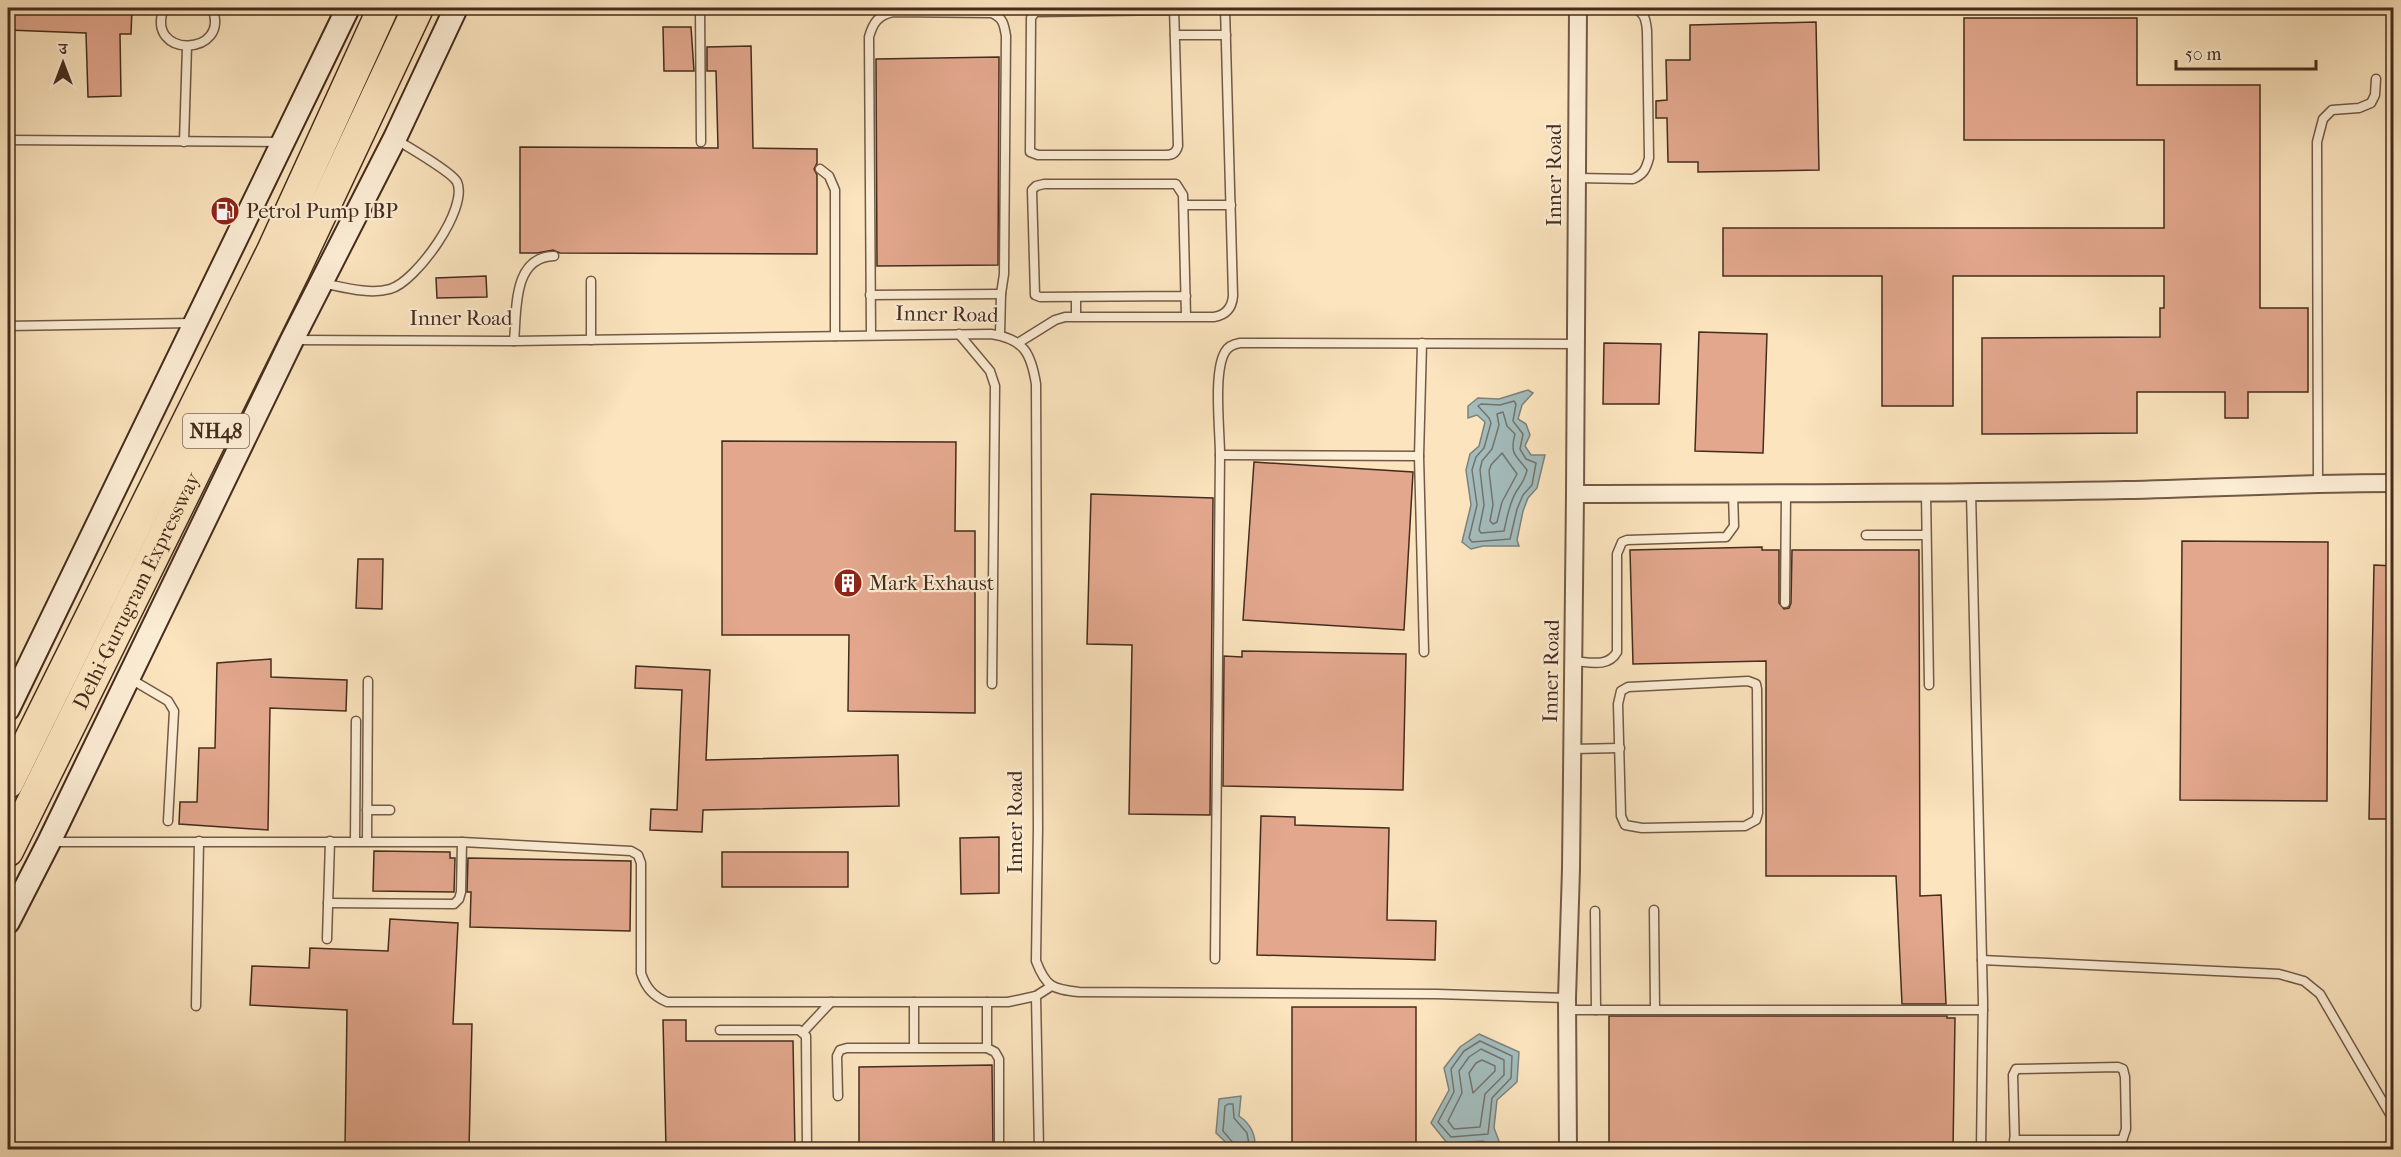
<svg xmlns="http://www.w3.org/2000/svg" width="2401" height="1157" font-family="'IM FELL French Canon','Noto Serif Devanagari',serif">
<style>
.water{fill:#a3bcbc;stroke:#7d827c;stroke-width:1.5}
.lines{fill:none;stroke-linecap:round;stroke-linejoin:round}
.shore{stroke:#74746c;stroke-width:1.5}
.building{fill:#e2a78d;stroke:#452c1d;stroke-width:1.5}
.lane-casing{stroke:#725a45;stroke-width:11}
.street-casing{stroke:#725a45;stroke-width:20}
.secondary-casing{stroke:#452c1d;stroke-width:26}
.highway-casing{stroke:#452c1d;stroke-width:33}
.lane{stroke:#fcedd5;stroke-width:8}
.street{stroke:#fcedd5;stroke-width:16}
.secondary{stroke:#fcedd5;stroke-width:22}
.highway{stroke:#fbe4be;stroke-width:30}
.labels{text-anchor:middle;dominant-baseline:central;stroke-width:4.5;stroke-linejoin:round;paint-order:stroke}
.shield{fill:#fcedd5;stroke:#7c6654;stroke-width:1.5}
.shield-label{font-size:20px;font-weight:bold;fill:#452c1d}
.street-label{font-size:21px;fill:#452c1d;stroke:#fcedd5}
.poi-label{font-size:21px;fill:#452c1d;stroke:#fcedd5;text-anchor:start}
</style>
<rect width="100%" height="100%" fill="#fbe4be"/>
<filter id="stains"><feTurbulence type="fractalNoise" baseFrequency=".00333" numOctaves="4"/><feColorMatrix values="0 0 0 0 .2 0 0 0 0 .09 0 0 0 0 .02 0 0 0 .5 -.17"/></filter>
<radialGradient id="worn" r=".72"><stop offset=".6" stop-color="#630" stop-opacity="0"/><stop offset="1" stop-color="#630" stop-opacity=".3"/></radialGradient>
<g class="water">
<polygon points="1528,390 1533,393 1522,405 1518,419 1526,424 1530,435 1525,446 1531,455 1545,455 1537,488 1528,498 1523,511 1517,540 1519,546 1483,546 1471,549 1462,542 1471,505 1466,470 1470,454 1479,446 1485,422 1477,415 1468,418 1468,406 1478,398 1499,399"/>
<polygon points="1479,1034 1519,1052 1517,1082 1497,1100 1494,1128 1502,1149 1496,1149 1483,1141 1447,1143 1431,1123 1449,1090 1444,1068 1460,1047"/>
<path d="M1241 1096 1239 1116C1251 1124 1256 1135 1255 1149H1233L1216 1133 1219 1099Z"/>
</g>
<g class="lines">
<g class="shore">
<polygon points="1514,401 1516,404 1513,421 1523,434 1520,449 1526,459 1536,463 1532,485 1523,495 1517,509 1510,539 1472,542 1469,538 1477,505 1472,470 1476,457 1484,448 1491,423 1489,418 1478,406 1481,404 1500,405"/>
<path d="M1503 412 1507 426 1515 434C1509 455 1517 456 1527 470 1525 480 1521 484 1516 492 1509 504 1507 518 1504 531L1481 533 1479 530 1484 505 1480 470 1482 461 1492 449 1499 425 1497 414Z"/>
<polygon points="1502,453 1517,474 1502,502 1497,522 1493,524 1490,521 1493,505 1489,471 1491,465"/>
<polygon points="1480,1041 1512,1056 1511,1078 1492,1098 1488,1134 1451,1137 1438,1122 1454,1092 1451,1069 1464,1051"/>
<polygon points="1481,1049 1504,1060 1504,1075 1485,1094 1480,1127 1454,1129 1448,1121 1462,1093 1459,1071 1469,1057"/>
<polygon points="1482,1060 1495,1066 1495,1071 1473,1093 1469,1073 1476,1063"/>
<polyline points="1235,1150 1234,1144 1223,1131 1225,1106 1228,1104 1233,1104 1234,1118 1247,1133 1250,1150"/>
</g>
</g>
<g class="building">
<polygon points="8,8 132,8 131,34 120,34 121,96 88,97 86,33 8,30"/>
<polygon points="1964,18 2137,18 2137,85 2260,85 2260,308 2308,308 2308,392 2248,392 2248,418 2225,418 2225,392 2137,392 2137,433 1982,434 1982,338 2160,337 2160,308 2164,308 2164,276 1953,276 1953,406 1882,406 1882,276 1723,276 1723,228 2164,228 2164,140 1964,140"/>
<polygon points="1816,22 1819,170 1698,172 1698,162 1668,162 1667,118 1656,118 1656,101 1667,100 1666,60 1690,60 1690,25"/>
<polygon points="663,27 691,27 694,71 664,71"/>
<polygon points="751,46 753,148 817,149 817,163 814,169 817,175 817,254 560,253 553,250 537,253 520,253 520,147 718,148 716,71 707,71 707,47"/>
<polygon points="999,57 998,265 877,266 876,59"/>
<polygon points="486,276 487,297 437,298 436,278"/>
<polygon points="1699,332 1767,334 1763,453 1695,451"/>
<polygon points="1604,343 1661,344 1659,404 1603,404"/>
<polygon points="722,441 956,442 955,531 975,531 975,713 848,711 849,635 722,635"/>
<polygon points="1254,462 1413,472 1404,630 1243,620"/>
<polygon points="1091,494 1213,498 1210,815 1129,814 1132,645 1087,644"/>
<polygon points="2182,541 2328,542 2327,801 2180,800"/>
<polygon points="1762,547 1762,550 1779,550 1779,603 1784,609 1789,608 1791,603 1792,550 1919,550 1920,896 1941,895 1946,1004 1902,1004 1896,876 1766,876 1766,661 1633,664 1630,550"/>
<polygon points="358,559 383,559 382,609 356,608"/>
<polygon points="2374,565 2394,566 2394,819 2369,819"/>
<polygon points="1242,651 1406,654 1403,790 1223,786 1224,656 1242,657"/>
<polygon points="271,659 271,677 347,680 346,711 270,708 268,830 179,824 180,802 197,802 199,748 215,748 217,663"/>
<polygon points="636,666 710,670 706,760 898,755 899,806 703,810 702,832 650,830 651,809 677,810 682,690 635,688"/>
<polygon points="1261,816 1295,817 1295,825 1389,828 1387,920 1436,921 1435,960 1257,955"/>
<polygon points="999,837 999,893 961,894 960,838"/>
<polygon points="374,851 450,852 450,858 455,858 454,892 373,891"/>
<rect x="722" y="852" width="126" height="35"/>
<polygon points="468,858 631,861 630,931 470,927 471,892 467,892"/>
<polygon points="390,919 458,923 453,1024 472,1024 469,1149 345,1149 347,1010 250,1005 252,966 309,968 310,948 388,951"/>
<rect x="1292" y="1007" width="124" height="142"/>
<polygon points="1609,1016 1947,1016 1947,1018 1955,1018 1953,1149 1609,1149"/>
<polygon points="663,1020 686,1020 686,1041 793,1041 795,1149 666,1149"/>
<polygon points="992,1065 993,1149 859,1149 859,1067"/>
</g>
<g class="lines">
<g class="lane-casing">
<g id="lane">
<path d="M164 8C144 59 232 57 212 8"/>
<polyline points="700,8 701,142"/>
<path d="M1174 10 1035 12 1031 18 1030 152 1038 155H1165C1173 155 1176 153 1178 146L1174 8"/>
<polyline points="1175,35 1226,35"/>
<polyline points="8,140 282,142"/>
<polyline points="184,142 187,46"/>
<polyline points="820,169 829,176 835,190 835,336"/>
<path d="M1577 178 1633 179C1644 174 1646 169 1649 158L1647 31C1646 20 1645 13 1634 8"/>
<polyline points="1184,205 1231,205"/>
<polyline points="591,281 591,340"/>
<path d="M322 283C343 287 369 295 390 289 416 282 469 208 457 182 452 172 408 147 397 140"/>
<polyline points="870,295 1001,294"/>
<polyline points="1186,296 1040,297 1035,295 1032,190 1036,186 1044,184 1176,184 1183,195 1186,316"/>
<polyline points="1076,297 1076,315"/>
<polyline points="8,326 192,323"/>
<polyline points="959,334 990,371 995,386 992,684"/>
<path d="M871 335 869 37C873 23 878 15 893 12L992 13C1003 18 1004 24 1006 36L1004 274 1001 294 1000 335"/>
<path d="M295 340 514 341 991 334C1024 339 1031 353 1036 384L1038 828 1036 961C1046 987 1052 989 1079 992L1437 994 1567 998"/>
<path d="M514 341C517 311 512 257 554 256"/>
<path d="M1018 343 1055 320 1065 317H1214C1226 315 1232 308 1233 296L1225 8"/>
<polyline points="1422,343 1419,456 1424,652"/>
<polyline points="1220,455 1419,456"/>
<polyline points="2318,483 2317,142 2323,119 2332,110 2359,108 2371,103 2375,95 2376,79"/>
<polyline points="1971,492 1983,1003 1981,1150"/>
<polyline points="1926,493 1929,685"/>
<polyline points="1866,535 1926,535"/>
<polyline points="1785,603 1786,493"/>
<path d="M1573 661C1589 662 1608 668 1617 652V554L1622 542 1627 540 1726 537 1734 526 1733 493"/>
<polyline points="129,678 168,701 174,711 168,821"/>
<polygon points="1748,681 1756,684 1757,689 1758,813 1756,820 1745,826 1642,828 1625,825 1621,816 1618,704 1621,691 1628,687"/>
<polyline points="1572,749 1620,748"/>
<polyline points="367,810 390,810"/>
<polyline points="355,841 356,721"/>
<polyline points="367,841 368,681"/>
<path d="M52 842H462L631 851 638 855 641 863V973C646 988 653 996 667 1002H1008L1036 996 1050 987"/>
<polyline points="328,903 454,904 459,899 461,892 462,842"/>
<polyline points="1654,910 1655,1010"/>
<polyline points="1595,911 1596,1010"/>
<polyline points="327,939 330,841"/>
<path d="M1215 959 1220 455C1220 430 1213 372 1225 352 1228 346 1234 344 1240 343L1576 344"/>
<polyline points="1982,960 2279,974 2304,981 2320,994 2394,1121"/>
<polyline points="1036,996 1039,1150"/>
<polyline points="914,1002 914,1047"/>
<polyline points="987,1002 987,1048"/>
<polyline points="196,1006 199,841"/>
<polyline points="1567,1010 1983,1010"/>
<polyline points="720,1030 799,1030 806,1036 807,1150"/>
<polyline points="803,1032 831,1002"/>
<polyline points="838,1096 837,1056 840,1050 847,1048 987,1048 995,1052 999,1059 999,1150"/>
<polyline points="2014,1140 2121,1140"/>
<polyline points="2015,1150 2013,1075 2016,1069 2118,1067 2123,1069 2125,1077 2126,1129 2119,1150"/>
</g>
</g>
<g class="street-casing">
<g id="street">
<path d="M1575 494C1759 493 1942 494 2125 490 2215 488 2304 483 2394 483"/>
<polyline points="1568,1150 1567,998 1571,869 1575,494 1578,8"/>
</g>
</g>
<g class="secondary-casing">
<g id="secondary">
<polyline points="8,709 348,8"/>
<polyline points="8,922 49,842 292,340 395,138 456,8"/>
</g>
</g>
<g class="highway-casing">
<g id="highway">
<polyline points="8,783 272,251 383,8"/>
<path id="s1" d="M8 851 294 272 418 8"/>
</g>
</g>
<use href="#lane" class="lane"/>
<use href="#street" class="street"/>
<use href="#secondary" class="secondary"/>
<use href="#highway" class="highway"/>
</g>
<defs>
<g id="fuel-disc" transform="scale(1.5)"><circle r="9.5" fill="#8f2418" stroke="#fcedd5"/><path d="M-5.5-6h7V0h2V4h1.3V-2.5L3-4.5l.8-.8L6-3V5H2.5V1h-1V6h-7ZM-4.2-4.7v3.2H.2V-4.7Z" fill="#fff"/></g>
<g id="building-disc" transform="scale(1.5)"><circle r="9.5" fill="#8f2418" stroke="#fcedd5"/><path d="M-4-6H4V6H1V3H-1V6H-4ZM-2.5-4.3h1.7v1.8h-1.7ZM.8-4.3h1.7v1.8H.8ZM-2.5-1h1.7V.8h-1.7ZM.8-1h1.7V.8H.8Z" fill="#fff"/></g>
</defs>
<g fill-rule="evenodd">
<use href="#fuel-disc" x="225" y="211"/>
<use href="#building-disc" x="848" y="583"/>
</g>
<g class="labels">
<rect class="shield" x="183" y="414" width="66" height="34" rx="4.5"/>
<g class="shield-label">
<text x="216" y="431">NH48</text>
</g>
<g class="street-label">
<text transform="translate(1554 175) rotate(-90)">Inner Road</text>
<text transform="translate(947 314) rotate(1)">Inner Road</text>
<text x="461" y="318">Inner Road</text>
<text stroke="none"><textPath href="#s1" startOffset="290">Delhi-Gurugram Expressway</textPath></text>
<text transform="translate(1551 671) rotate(-89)">Inner Road</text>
<text transform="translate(1015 822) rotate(-90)">Inner Road</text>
</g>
<g class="poi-label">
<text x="246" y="211">Petrol Pump IBP</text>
<text x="869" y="583">Mark Exhaust</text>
</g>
</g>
<rect width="2401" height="1157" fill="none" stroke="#fbe4be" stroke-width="30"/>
<rect x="9" y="9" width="2383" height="1139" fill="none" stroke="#452c1d" stroke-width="3"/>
<rect x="15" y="15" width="2371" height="1127" fill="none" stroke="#452c1d" stroke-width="1.5"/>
<g transform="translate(63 63)" stroke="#fcedd5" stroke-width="4.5" paint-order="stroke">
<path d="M0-4.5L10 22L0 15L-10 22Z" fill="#452c1d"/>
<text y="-9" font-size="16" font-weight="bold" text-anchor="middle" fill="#452c1d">उ</text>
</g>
<path d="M2176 60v9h140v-9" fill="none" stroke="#452c1d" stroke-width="3"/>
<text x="2185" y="60" font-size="18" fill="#452c1d" stroke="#fcedd5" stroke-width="4.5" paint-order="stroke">50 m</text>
<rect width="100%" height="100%" filter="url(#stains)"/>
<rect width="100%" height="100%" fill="url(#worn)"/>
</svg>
